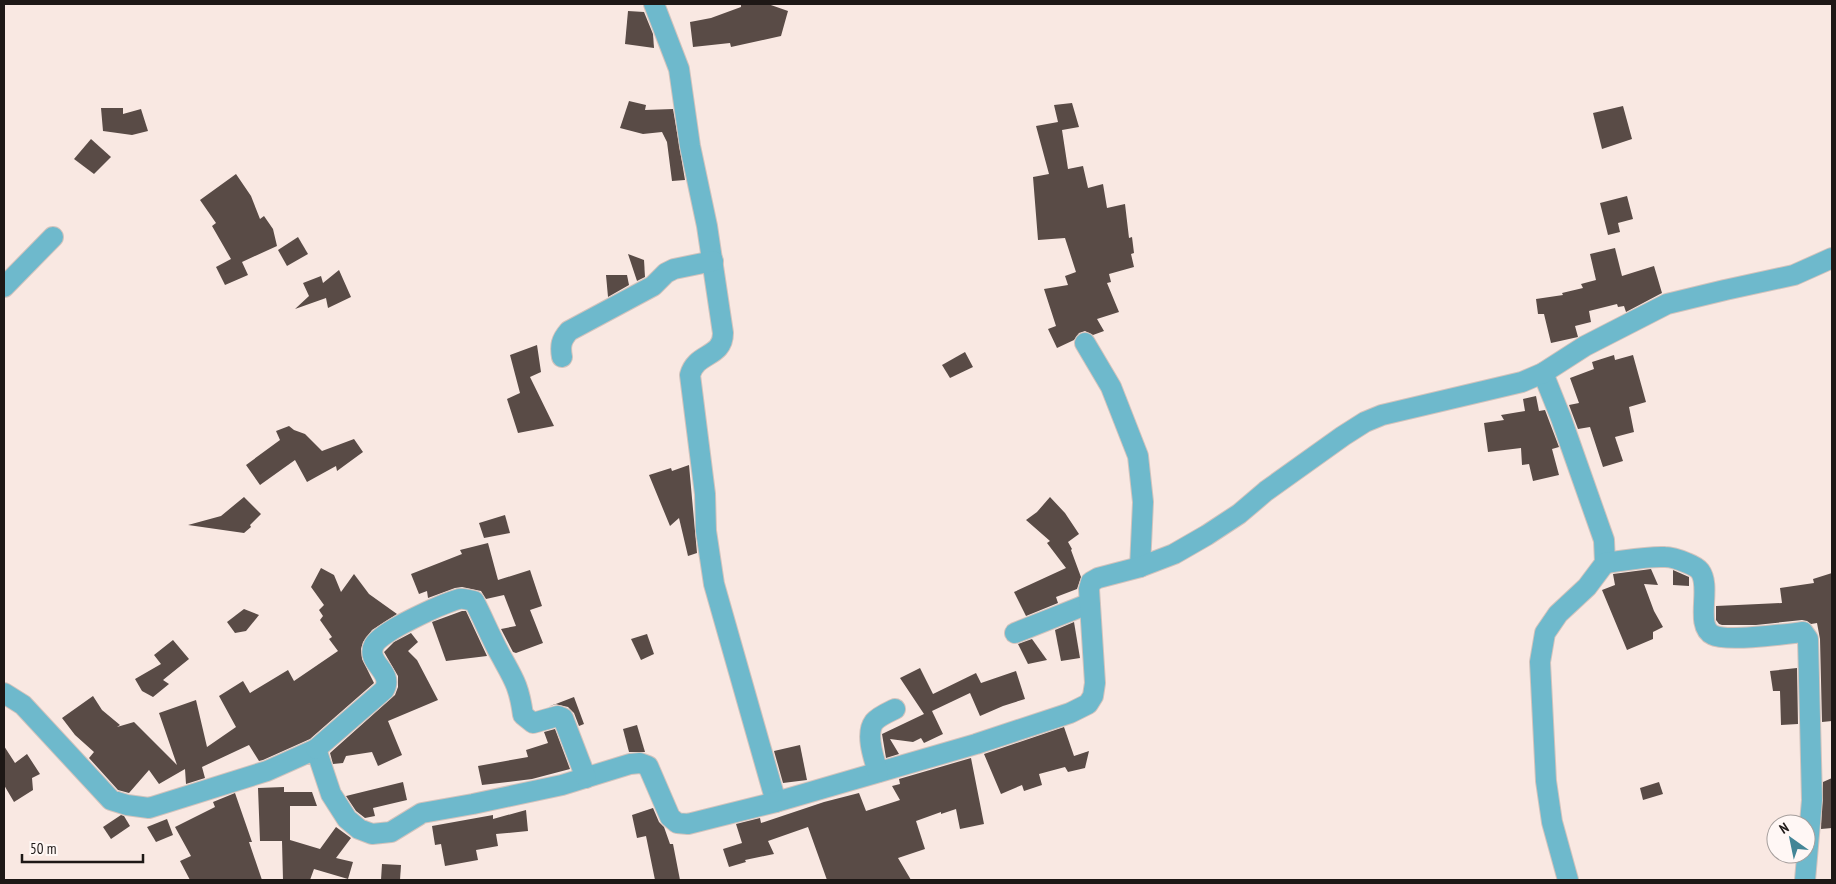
<svg xmlns="http://www.w3.org/2000/svg" width="1836" height="884" font-family="'PT Sans Narrow',sans-serif">
<style>
.building{fill:#594b46}
.lines{fill:none;stroke-linecap:round;stroke-linejoin:round}
.minor-casing{stroke:#d2c3bd;stroke-width:22}
.minor{stroke:#6eb9cc;stroke-width:20}
</style>
<rect width="100%" height="100%" fill="#f9e8e2"/>
<g class="building">
<polygon points="741,4 768,4 788,11 781,36 731,47 730,43 693,47 690,22 711,18 741,7"/>
<polygon points="628,11 644,12 653,34 654,48 625,44"/>
<polygon points="629,101 646,105 645,110 673,109 685,180 672,181 667,142 662,132 643,134 620,128"/>
<polygon points="1072,103 1079,127 1062,130 1068,169 1083,166 1088,188 1103,184 1107,208 1125,204 1129,238 1132,237 1134,253 1131,254 1134,267 1109,274 1111,282 1107,283 1119,312 1097,319 1104,331 1093,335 1085,331 1079,333 1074,340 1057,348 1048,329 1056,326 1044,289 1068,285 1065,276 1076,272 1065,238 1038,240 1033,177 1049,174 1036,126 1058,122 1054,105"/>
<polygon points="1623,106 1632,139 1602,149 1593,113"/>
<polygon points="101,108 123,108 123,114 141,109 148,131 132,135 103,131"/>
<polygon points="91,139 111,157 94,174 74,159"/>
<polygon points="236,174 251,196 260,219 264,216 273,229 277,246 242,262 248,275 225,285 216,267 231,259 212,226 216,223 200,200"/>
<polygon points="1627,196 1633,219 1618,223 1620,232 1608,235 1600,203"/>
<polygon points="298,237 308,254 287,266 278,250"/>
<polygon points="1615,248 1622,276 1654,266 1662,293 1626,312 1624,306 1618,307 1617,304 1589,311 1591,322 1575,326 1578,337 1551,343 1544,314 1538,314 1536,299 1563,295 1562,293 1583,288 1581,284 1596,280 1590,254"/>
<polygon points="628,254 644,260 645,277 637,281"/>
<polygon points="339,270 351,297 328,308 326,298 295,309 309,296 303,283 321,276 323,283"/>
<polygon points="606,275 627,275 629,285 608,297"/>
<polygon points="537,345 541,372 530,377 554,426 518,433 507,399 520,393 510,355"/>
<polygon points="965,352 973,367 950,378 942,365"/>
<polygon points="1614,355 1615,360 1633,355 1646,402 1629,407 1634,432 1615,437 1623,461 1603,467 1590,427 1578,429 1569,405 1579,403 1570,378 1594,369 1592,362"/>
<polygon points="1536,396 1539,411 1545,410 1559,447 1552,449 1559,475 1533,481 1529,464 1522,465 1521,448 1488,452 1484,423 1504,420 1501,415 1525,411 1523,399"/>
<polygon points="289,426 294,430 305,434 322,451 354,439 363,452 337,471 336,466 307,482 295,460 260,485 246,465 280,440 276,431"/>
<polygon points="689,465 697,553 688,556 679,518 670,526 649,475 671,468 672,471"/>
<polygon points="244,497 261,514 250,525 251,527 244,533 188,525 221,516"/>
<polygon points="1050,497 1065,513 1079,534 1068,542 1072,549 1071,550 1081,577 1077,589 1056,597 1058,603 1026,616 1014,592 1066,568 1047,543 1050,541 1026,520 1037,512"/>
<polygon points="505,515 510,533 484,538 479,523"/>
<polygon points="488,543 498,580 530,570 542,606 530,610 543,643 516,653 513,652 501,629 516,626 504,595 486,599 481,591 462,587 455,588 428,598 427,591 419,594 411,574 462,554 460,550"/>
<polygon points="321,568 334,575 341,592 354,574 369,594 397,614 372,630 363,642 361,649 362,659 374,683 310,739 263,760 259,761 249,745 202,767 205,778 186,784 185,769 159,784 149,770 129,793 118,790 89,758 94,752 75,735 62,718 93,696 102,710 120,725 117,727 134,722 177,765 159,713 196,700 207,747 236,727 219,696 243,681 250,693 288,670 294,681 338,651 329,639 332,637 320,620 323,616 319,610 324,605 311,587"/>
<polygon points="1651,569 1658,585 1644,584 1654,611 1663,627 1653,632 1653,639 1627,650 1602,590 1615,585 1613,574"/>
<polygon points="1673,570 1689,577 1689,586 1673,585"/>
<polygon points="1832,573 1832,721 1822,722 1820,639 1817,623 1811,624 1807,621 1802,620 1756,625 1722,625 1719,624 1716,620 1716,606 1782,603 1780,588 1814,583 1813,579"/>
<polygon points="244,609 259,615 246,631 235,633 227,622"/>
<polygon points="462,611 466,611 487,656 446,661 432,622"/>
<polygon points="1074,622 1080,658 1061,661 1055,630"/>
<polygon points="411,633 418,642 408,651 417,660 438,700 388,721 402,755 378,766 372,752 346,756 343,763 333,764 330,753 395,695 398,687 398,676 384,652 394,642"/>
<polygon points="647,634 654,654 641,660 631,639"/>
<polygon points="1032,639 1047,660 1028,664 1018,644"/>
<polygon points="173,640 189,659 163,680 169,684 153,697 142,691 135,679 161,664 154,655"/>
<polygon points="920,668 933,694 976,673 981,683 1016,671 1025,699 1003,706 980,716 970,693 932,711 943,734 924,743 921,738 913,742 890,739 899,754 886,758 882,734 924,714 900,678"/>
<polygon points="1797,668 1798,724 1781,725 1780,691 1773,691 1770,671"/>
<polygon points="574,697 584,724 579,726 574,713 568,707 555,704 548,707"/>
<polygon points="637,725 645,752 629,752 623,729"/>
<polygon points="1064,727 1074,756 1089,751 1085,768 1068,772 1065,767 1039,774 1042,785 1024,791 1022,785 1001,794 984,754"/>
<polygon points="555,729 570,769 532,779 482,785 478,766 528,757 526,750 548,743 544,732"/>
<polygon points="800,745 807,780 783,783 774,751"/>
<polygon points="4,746 15,763 27,754 40,774 32,778 33,790 14,802 4,785"/>
<polygon points="971,758 984,824 960,829 956,809 941,814 941,812 916,821 925,849 898,858 911,880 827,880 808,827 768,841 774,854 745,860 746,862 729,867 723,849 742,843 736,824 760,818 761,823 824,802 859,793 866,811 900,800 892,786 900,784 899,779"/>
<polygon points="1832,778 1832,828 1821,829 1823,782"/>
<polygon points="403,782 407,800 373,808 375,816 365,818 356,811 346,796"/>
<polygon points="1659,782 1663,794 1643,800 1640,788"/>
<polygon points="284,787 284,792 312,792 317,806 290,806 290,840 320,849 336,827 351,838 336,858 353,862 348,879 314,869 310,880 283,880 282,841 260,841 258,788"/>
<polygon points="235,793 252,842 249,842 262,880 190,880 180,861 191,856 175,827 215,807 213,802"/>
<polygon points="653,808 659,822 664,827 670,844 673,844 680,880 655,880 646,836 637,838 632,815"/>
<polygon points="526,810 528,831 496,834 498,846 476,850 478,860 445,866 441,844 435,845 432,826 493,815 493,819"/>
<polygon points="121,815 124,816 130,826 111,839 103,827"/>
<polygon points="167,819 173,835 156,842 147,827"/>
<polygon points="382,864 401,865 400,880 381,880"/>
</g>
<g class="lines">
<g class="minor-casing">
<g id="minor">
<path d="M654 4 679 69 690 146 707 226 723 333C723 358 696 352 690 375L705 494 706 531 714 584 776 802"/>
<polyline points="4,287 53,237"/>
<polyline points="1085,343 1111,387 1138,456 1143,502 1140,567"/>
<path d="M562 357C560 346 561 340 569 331L653 286 666 273 674 269 713 261"/>
<polyline points="1543,373 1561,418 1604,540 1605,563 1587,587 1558,614 1545,633 1540,662 1546,781 1552,822 1568,880"/>
<path d="M1605 563C1624 561 1646 556 1665 557 1673 557 1680 560 1687 563 1692 565 1697 567 1700 571 1712 587 1694 626 1713 635 1726 642 1786 634 1803 632L1808 639 1812 800 1805 880"/>
<polyline points="1015,633 1083,606 1090,606"/>
<polyline points="4,693 23,705 111,800 127,805 149,808 267,771 316,749 331,794 347,819 359,829 372,834 391,832 422,813 473,804 562,785 630,764 640,763 648,766 670,817 677,823 688,824 776,802 976,744 1070,713 1088,704 1093,696 1095,683 1089,589 1091,582 1098,578 1140,567 1174,554 1207,535 1239,514 1266,491 1343,436 1365,422 1382,415 1522,382 1543,373 1585,346 1667,304 1725,290 1794,275 1832,258"/>
<path d="M316 749 384 690C395 672 365 663 374 645 381 631 442 604 459 599 463 598 469 600 474 601 483 618 490 636 500 654 513 678 519 685 523 715L533 723 558 716 563 718 586 778"/>
<path d="M878 772C874 759 865 734 874 722 879 716 889 712 895 709"/>
</g>
</g>
<use href="#minor" class="minor"/>
</g>
<rect width="1836" height="884" fill="none" stroke="#1e1816" stroke-width="10"/>
<g transform="translate(1791 839) rotate(327)"><circle r="24" fill="#fff7f5" stroke="#a59e9c"/>
<path d="M0-4L9 19L0 12L-9 19Z" fill="#438596"/>
<text y="-8" font-size="14" font-weight="bold" text-anchor="middle" fill="#1e1816">N</text>
</g>
<path d="M22 854v8h121v-8" fill="none" stroke="#1e1816" stroke-width="2.5"/>
<text x="30" y="854" font-size="15" fill="#1e1816" stroke="#fff7f5" stroke-width="4" paint-order="stroke">50 m</text>
</svg>
